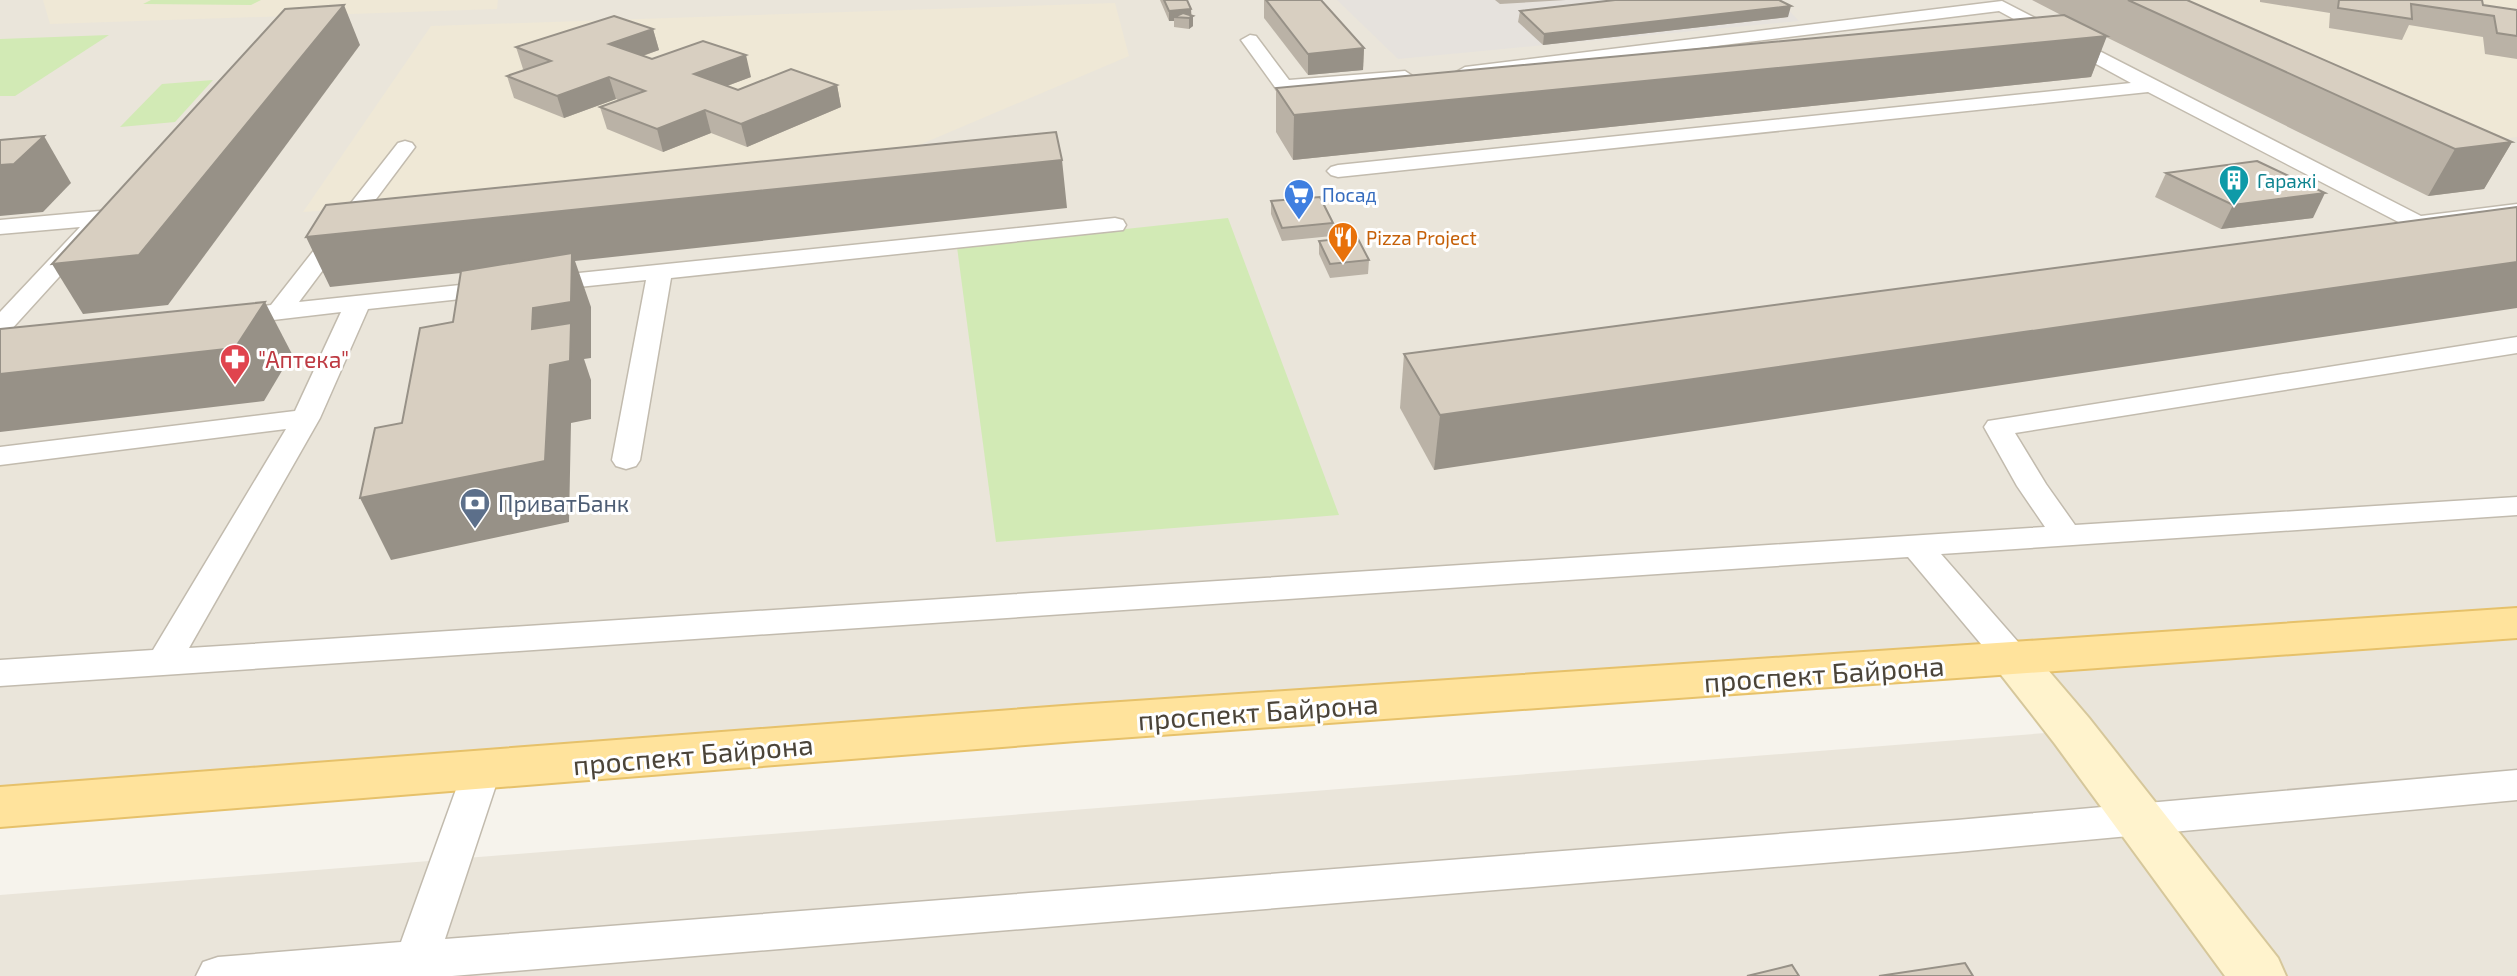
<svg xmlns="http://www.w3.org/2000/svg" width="2517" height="976" font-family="'Exo 2',sans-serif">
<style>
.residential{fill:#eae5da}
.industrial{fill:#e6e2dd}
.education{fill:#efe8d6}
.green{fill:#d2eab5}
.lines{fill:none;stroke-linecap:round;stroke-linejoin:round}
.service-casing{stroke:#c2bbae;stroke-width:3}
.secondary-casing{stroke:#d6c79b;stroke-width:4}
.primary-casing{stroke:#e6c16a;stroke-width:4}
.service{fill:#fff;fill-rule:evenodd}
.secondary{fill:#fff3cd;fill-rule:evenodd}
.primary{fill:#ffe39c;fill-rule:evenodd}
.wall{fill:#bab2a6}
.shaded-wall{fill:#979187}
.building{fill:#d8cfc1;stroke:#979187;stroke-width:2}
.labels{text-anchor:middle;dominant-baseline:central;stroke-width:6;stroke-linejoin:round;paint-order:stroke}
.far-culture-label{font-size:19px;fill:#0d838f;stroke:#fff;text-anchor:start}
.far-shop-label{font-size:19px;fill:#366cbe;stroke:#fff;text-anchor:start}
.far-food-label{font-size:19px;fill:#c56008;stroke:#fff;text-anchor:start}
.health-label{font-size:23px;fill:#be3a42;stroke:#fff;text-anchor:start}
.service-label{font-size:23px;fill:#4e5e75;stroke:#fff;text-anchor:start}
.near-street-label{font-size:28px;fill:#4b4439;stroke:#fff}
</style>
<rect width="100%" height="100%" fill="#f6f3ec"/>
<polygon class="residential" points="0,0 2517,0 2517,976 0,976 0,895 2071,731 2014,660 0,807"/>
<polygon class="industrial" points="1337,0 1779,0 1799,21 1398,59"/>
<g class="education">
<polygon points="43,0 498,0 497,9 50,24"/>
<polygon points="2149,0 2517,0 2517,137 2460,145"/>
<polygon points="1115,3 1129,56 858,171 303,212 431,26"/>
</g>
<g class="green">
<polygon points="151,0 261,0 251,5 143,4"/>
<polygon points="109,35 15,96 0,96 0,39"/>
<polygon points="213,80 175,122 120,127 162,84"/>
<polygon points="1228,218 1339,515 996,542 957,247"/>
</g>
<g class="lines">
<g class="service-casing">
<g id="service">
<polygon points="2002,1 2421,216 2517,204 2517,218 2418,230 2410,228 2148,92 1338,177 1331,175 1327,171 1331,167 1338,165 2131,83 1999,11 1465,77 1456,72 1465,67"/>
<polygon points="1250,35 1256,36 1289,80 1405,71 1414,77 1405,83 1277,90 1241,40"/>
<polygon points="405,141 412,143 415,147 299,302 498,281 507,283 510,288 507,293 498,295 368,309 320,418 189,648 2045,527 2017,486 1984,427 1988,421 2517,337 2517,353 2015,433 2046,484 2075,525 2517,497 2517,515 1941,554 2026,651 2031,660 2026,669 2014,672 2002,669 1908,557 0,686 0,660 153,650 286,429 0,465 0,447 295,411 341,312 230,325 221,322 217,317 221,312 271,305 398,143"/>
<polygon points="100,211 108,213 111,218 108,223 9,332 0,335 0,312 80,227 0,234 0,220"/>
<polygon points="1115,218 1123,220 1126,225 1123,230 671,278 640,460 636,466 626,469 616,466 612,460 646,280 540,291 531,289 528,284 531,279 540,277"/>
<polygon points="482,755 495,760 501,770 445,939 1957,820 2517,770 2517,800 1957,852 452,976 196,976 203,962 218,957 401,942 463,770 469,760"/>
</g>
</g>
<g class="secondary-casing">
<polygon id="secondary" points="2014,644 2030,649 2089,718 2278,958 2286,976 2225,976 2055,744 1998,671 1992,660 1998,649"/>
</g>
<g class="primary-casing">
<polygon id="primary" points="2517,608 2517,638 1076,741 0,827 0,787 1076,705"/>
</g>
<use href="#service" class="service"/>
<use href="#secondary" class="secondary"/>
<use href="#primary" class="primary"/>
</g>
<g class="wall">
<polygon points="1160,0 1187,0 1191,9 1193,26 1189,29 1174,27 1174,21 1169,21"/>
<polygon points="1264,0 1321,0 1364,48 1363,70 1308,75 1264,18"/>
<polygon points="1495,0 1566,0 1500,4"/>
<polygon points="2032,0 2187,0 2512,142 2484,189 2428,196 2106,37 2091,77 1293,160 1276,132 1276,88 2061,15"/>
<polygon points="2260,0 2482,0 2483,5 2517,10 2517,59 2485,54 2483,37 2409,25 2402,40 2329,28 2330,13 2260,2"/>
<polygon points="1520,11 1788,17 1543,45 1518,22"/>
<polygon points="653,29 659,50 643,56 652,59 751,77 727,86 738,90 837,85 841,107 747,147 711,133 663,152 607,129 600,107 618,100 616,99 564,118 514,98 507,76 525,70 523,69 516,47"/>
<polygon points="2166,173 2313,218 2221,229 2155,197"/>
<polygon points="1271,201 1333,223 1332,236 1282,241 1271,214"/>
<polygon points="2517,207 1434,470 1400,408 1404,354"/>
<polygon points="1319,241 1369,260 1368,274 1330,278 1319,254"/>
</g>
<g class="shaded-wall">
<polygon points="344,5 360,45 168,305 83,314 52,264"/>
<polygon points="1791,6 1788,17 1543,45 1544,34"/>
<polygon points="1191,9 1191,17 1193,16 1193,26 1189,29 1189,18 1174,17 1174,21 1169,21 1169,11"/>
<polygon points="653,29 659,50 616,65 609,44"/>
<polygon points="2107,36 2091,77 1293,160 1294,115"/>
<polygon points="1364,48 1363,70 1308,75 1308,54"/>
<polygon points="746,55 751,77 700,96 694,74"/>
<polygon points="609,77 616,99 564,118 557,96"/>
<polygon points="837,85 841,107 747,147 741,124"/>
<polygon points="705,110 711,133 663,152 657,129"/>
<polygon points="44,136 71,183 43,212 0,216 0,165"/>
<polygon points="2512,142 2484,189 2428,196 2455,149"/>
<polygon points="1062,160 1067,208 575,261 591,307 591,358 584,359 591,380 591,419 571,423 569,522 391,560 360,498 532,329 533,308 572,261 330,287 306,237"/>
<polygon points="2325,193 2313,218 2221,229 2233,205"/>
<polygon points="2517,262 2517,308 1434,470 1440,415"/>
<polygon points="265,302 292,354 264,401 0,432 0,374"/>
</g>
<g class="building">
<polygon points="1164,0 1187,0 1191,9 1169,11"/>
<polygon points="1266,0 1321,0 1364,48 1308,54"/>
<polygon points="1615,0 1779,0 1791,6 1544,34 1520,11"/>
<polygon points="2128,0 2187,0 2512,142 2455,149"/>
<polygon points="2339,0 2482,0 2483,5 2517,10 2517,36 2497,33 2494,16 2411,4 2412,19 2338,8"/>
<polygon points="344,5 139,255 52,264 285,9"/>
<polygon points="1183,13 1193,16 1189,18 1174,17"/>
<polygon points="2064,15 2107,36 1294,115 1276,88"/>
<polygon points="614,16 653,29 609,44 652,59 703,41 746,55 694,74 738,90 791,69 837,85 741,124 705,110 657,129 600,107 645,91 609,77 557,96 507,76 551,61 516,47"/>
<polygon points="1056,132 1062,160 306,237 326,205"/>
<polygon points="44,136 14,164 0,165 0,140"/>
<polygon points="2257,161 2325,193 2233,205 2166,173"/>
<polygon points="1320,197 1333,223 1282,228 1271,201"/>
<polygon points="2517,207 2517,262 1440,415 1404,354"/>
<polygon points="1357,237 1369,260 1330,264 1319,241"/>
<polygon points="572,253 571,302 533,308 532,329 571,323 570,361 550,365 545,461 360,498 375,428 402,423 420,328 453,322 461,271"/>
<polygon points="265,302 235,348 0,374 0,329"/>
<polygon points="1965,963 1973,976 1879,976"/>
<polygon points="1792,965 1799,976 1747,976"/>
</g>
<defs>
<g id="building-pin" transform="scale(1.575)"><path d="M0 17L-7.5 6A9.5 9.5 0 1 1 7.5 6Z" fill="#0f9aa8" stroke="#fff"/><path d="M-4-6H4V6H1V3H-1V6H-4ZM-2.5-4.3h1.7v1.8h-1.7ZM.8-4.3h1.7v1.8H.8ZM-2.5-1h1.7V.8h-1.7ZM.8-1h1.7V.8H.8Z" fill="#fff"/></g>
<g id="supermarket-pin" transform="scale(1.575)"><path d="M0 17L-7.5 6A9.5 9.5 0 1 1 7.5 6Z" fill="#3f7fe0" stroke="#fff"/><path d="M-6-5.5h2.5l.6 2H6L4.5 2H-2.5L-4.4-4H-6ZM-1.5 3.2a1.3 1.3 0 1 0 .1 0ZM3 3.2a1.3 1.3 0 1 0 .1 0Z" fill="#fff"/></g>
<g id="restaurant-pin" transform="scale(1.575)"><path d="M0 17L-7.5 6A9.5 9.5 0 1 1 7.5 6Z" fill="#e8710a" stroke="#fff"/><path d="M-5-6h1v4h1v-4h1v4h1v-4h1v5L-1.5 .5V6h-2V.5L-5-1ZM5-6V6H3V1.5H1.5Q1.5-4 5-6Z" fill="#fff"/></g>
<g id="pharmacy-pin" transform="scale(1.575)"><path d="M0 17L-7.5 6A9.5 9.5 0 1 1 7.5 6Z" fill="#e0444e" stroke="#fff"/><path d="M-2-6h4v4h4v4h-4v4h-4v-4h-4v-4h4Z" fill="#fff"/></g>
<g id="bank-pin" transform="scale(1.575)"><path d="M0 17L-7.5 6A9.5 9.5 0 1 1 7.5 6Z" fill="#5c6f8a" stroke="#fff"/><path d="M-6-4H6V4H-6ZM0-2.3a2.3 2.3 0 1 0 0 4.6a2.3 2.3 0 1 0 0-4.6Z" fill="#fff"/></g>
</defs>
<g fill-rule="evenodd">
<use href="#building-pin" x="2234" y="180"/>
<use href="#supermarket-pin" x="1299" y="194"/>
<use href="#restaurant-pin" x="1343" y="237"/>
<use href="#pharmacy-pin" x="235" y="359"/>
<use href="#bank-pin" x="475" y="503"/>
</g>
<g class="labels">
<g class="far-culture-label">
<text x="2257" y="180">Гаражі</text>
</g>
<g class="far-shop-label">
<text x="1322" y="194">Посад</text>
</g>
<g class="far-food-label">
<text x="1366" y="237">Pizza Project</text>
</g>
<g class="health-label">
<text x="258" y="359">"Аптека"</text>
</g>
<g class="service-label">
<text x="498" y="503">ПриватБанк</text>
</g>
<g class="near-street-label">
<text transform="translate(1824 673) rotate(-4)">проспект Байрона</text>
<text transform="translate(1258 711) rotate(-4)">проспект Байрона</text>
<text transform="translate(693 754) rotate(-5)">проспект Байрона</text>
</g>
</g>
</svg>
